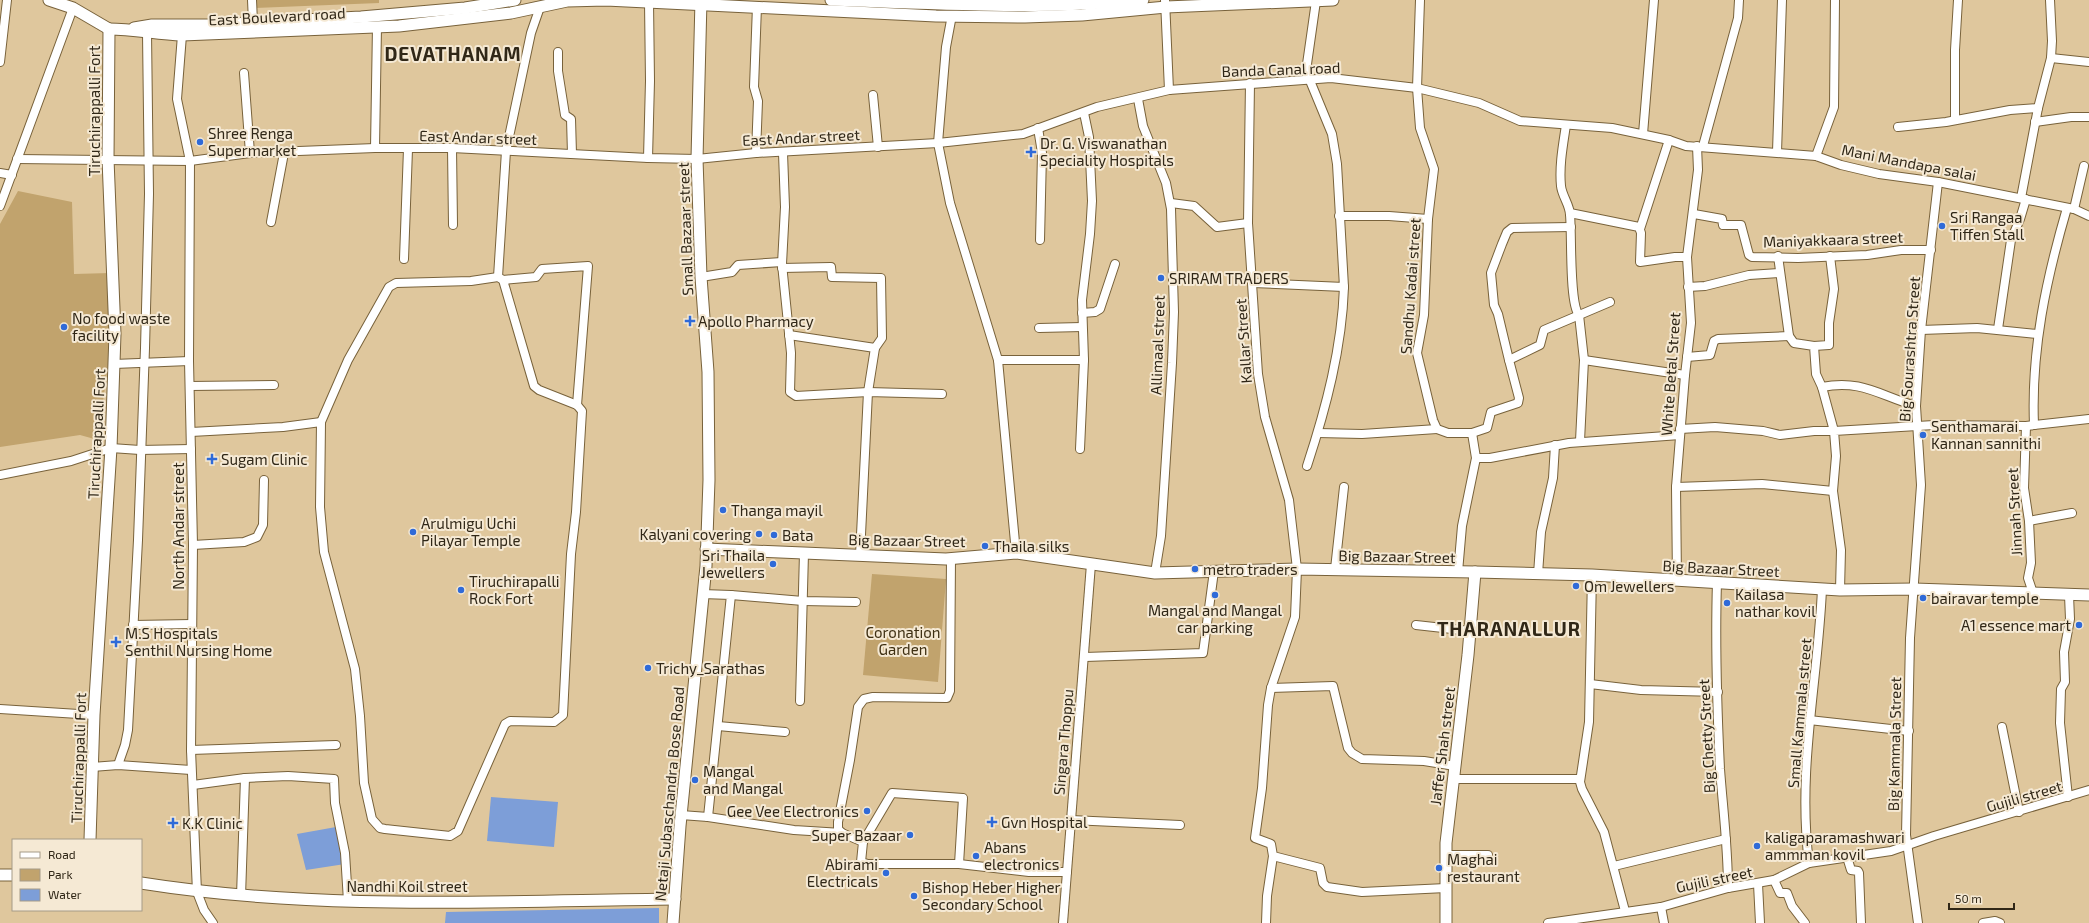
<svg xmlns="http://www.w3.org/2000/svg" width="2089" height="923" font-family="'Exo 2',sans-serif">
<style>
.green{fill:#c1a36d}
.water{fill:#7d9ed8}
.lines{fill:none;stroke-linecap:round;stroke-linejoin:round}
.street-casing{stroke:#78623b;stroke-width:10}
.secondary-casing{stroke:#78623b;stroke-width:13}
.street{stroke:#fff;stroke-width:8}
.secondary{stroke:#fff;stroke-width:11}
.poi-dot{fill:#2f6ad8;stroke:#f5e9d4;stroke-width:1.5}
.labels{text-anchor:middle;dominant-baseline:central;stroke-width:4;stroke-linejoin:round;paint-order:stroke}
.street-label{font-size:15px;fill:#302717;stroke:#f5e9d4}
.poi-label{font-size:15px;fill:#302717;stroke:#f5e9d4;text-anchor:start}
.park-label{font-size:15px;fill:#3e2f12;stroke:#f5e9d4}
.district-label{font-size:19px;font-weight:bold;letter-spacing:1px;fill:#302717;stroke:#f5e9d4}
</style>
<rect width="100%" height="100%" fill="#dfc79d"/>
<g class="green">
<polygon points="254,0 379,0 379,3 255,8"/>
<polygon points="18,191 72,202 74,274 110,273 112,334 98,440 80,435 0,447 0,224"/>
<polygon points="872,574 946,579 938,682 863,675"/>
</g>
<g class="water">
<polygon points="491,797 558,802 554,847 487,841"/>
<polygon points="336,827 345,864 306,870 297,834"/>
<polygon points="659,908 659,923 445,923 446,912"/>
</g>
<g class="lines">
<g class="street-casing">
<g id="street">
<polyline points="252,0 253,22"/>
<polyline points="1165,0 1169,90"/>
<polyline points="1420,0 1417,88 1420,128 1434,169 1428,219 1424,315 1417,353 1433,420 1437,429 1448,433 1472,433 1476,458 1462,526 1458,572"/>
<polyline points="952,15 946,47 938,143 950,203 998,360 1016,553"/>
<polyline points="182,35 177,99 190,161 189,361 193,545 191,750 197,892 204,910 213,923"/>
<polyline points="558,52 558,71 565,115 571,119 572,154"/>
<polyline points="2051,58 2089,62"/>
<polyline points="0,62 7,0"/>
<polyline points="244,73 250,153"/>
<polyline points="1250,83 1248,223 1258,374 1265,417 1289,500 1297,569 1295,617 1271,688 1268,705 1262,788 1255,838 1271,844 1273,856 1320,868 1323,883 1327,887 1362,892 1446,888"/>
<polyline points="873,95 878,147"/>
<polyline points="1138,99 1143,126 1166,183 1171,209 1174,312 1172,363 1161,536 1155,573"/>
<polyline points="1955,120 1955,50 1958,0"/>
<polyline points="2035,122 2071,117 2089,117"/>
<path d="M1566 125C1563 145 1559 166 1561 186 1562 196 1570 205 1570 215 1572 234 1569 304 1579 315L1584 360 1580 441"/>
<polyline points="1898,127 1946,122 2010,110 2038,108"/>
<polyline points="1038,128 1042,153 1040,240"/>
<polyline points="1643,134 1654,0"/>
<polyline points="1703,146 1738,18 1739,0"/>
<polyline points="375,148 377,26"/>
<polyline points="452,148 453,225"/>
<polyline points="1777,152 1782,0"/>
<polyline points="756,153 758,101 754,87 757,6"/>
<polyline points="783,153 785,207 782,264 791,353 790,392 796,396 868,392 942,394"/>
<polyline points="1816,156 1834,107 1835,0"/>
<polyline points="648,158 650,81 649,2"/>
<polyline points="17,159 190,161 250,153 375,148 452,148 648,158 697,159 756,153 938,143 1023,134 1097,107 1169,90 1331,78 1417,88 1479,103 1520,121 1612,128 1669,140 1686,146 1816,156 1841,165 1879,174 1938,182 2074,209 2089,216"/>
<polyline points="0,173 12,175"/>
<polyline points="2021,198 2038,108 2051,58 2052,41 2050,0"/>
<polyline points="1171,203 1194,206 1217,227 1248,223"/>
<polyline points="0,206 73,8"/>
<polyline points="2074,209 2084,166"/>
<polyline points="1570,213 1639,227 1641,233 1640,262 1675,257 1687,257"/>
<polyline points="1694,214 1722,219 1723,225 1741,225 1749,255 1752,257 1798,258 1867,255 1901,250 1931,250"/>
<polyline points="1339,216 1389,216 1428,219"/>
<polyline points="271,222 284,153"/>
<polyline points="1640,229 1669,140"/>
<polyline points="404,259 408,149"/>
<polyline points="782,268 831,267 832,277 881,278 882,338 875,348"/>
<polygon points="498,277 503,280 534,386 539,390 577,405 582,411 576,512 571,554 563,715 554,722 510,721 505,724 458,831 450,836 385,829 380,828 372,819 364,783 360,716 355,669 324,552 320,507 321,422 348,360 389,287 396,283 471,281"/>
<polyline points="498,277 506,151 531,33 540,7"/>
<polyline points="701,277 732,272 738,265 782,262"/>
<polyline points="503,280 536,277 542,269 588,266 577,405"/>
<polyline points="1253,283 1344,287 1337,164 1332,134 1306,71 1316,1"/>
<polyline points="1688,287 1705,286 1749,275 1779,273"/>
<polyline points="1082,313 1095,312 1100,309 1115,264"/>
<polyline points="1039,328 1082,327"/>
<polyline points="1998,329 2011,240 2020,219 2026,199"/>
<polyline points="1921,330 1977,328 2037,334"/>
<polyline points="789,335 875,348 868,392 860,555"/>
<polyline points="1814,346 1829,345 1829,323 1834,289 1830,256"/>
<polyline points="1687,357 1710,355 1714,341 1718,339 1789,336"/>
<polyline points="998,360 1084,360"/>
<polyline points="1509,360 1498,314 1494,305 1491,273 1502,244 1507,232 1512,228 1571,227"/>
<polyline points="1584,360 1685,375"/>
<polyline points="114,364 189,361"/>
<polyline points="190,386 274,385"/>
<path d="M1822 387C1862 379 1880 396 1916 406"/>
<path d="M2034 425C2031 350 2046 280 2067 208"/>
<polyline points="2026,426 2024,488 2029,521 2031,563 2028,578 2032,590 2036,594"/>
<polyline points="1680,429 1715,427 1763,431 1780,435 1814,431 1834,431 1822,387 1816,374 1814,346 1794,343 1789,336 1778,256"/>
<polyline points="191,432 283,427 321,422"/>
<polyline points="1318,433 1362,434 1437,429"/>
<polyline points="1472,433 1487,428 1491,412 1518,403 1519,398 1509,360 1540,345 1544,330 1610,302"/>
<polyline points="1080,449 1084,360 1082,300 1090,234 1092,201 1089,137 1084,113"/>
<polyline points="1476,458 1490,458 1569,443 1680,435"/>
<path d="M1307 466C1326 408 1342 348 1344 287"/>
<polyline points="0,475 71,461 111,448 140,450 191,449"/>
<polyline points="1676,487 1762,484 1833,491"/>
<polyline points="2029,521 2072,513"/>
<polyline points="193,545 244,542 257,537 263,525 264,480"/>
<polyline points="1335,569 1344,487"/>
<polyline points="1538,574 1541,532 1553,478 1555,445"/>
<polyline points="1592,575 1589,722 1580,782 1582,789 1604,832 1625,911"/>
<polyline points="1677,580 1676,487 1685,375 1691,323 1687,257 1698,170 1697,146"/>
<path d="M1717 582C1715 645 1717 707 1720 769 1723 809 1728 848 1728 888"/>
<polyline points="1840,590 1841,550 1833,491 1836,456 1834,431 1934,425 2026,426 2089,419"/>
<polyline points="731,595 803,601 856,602"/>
<polyline points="133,625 192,624"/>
<polyline points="1416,625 1470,631"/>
<polyline points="1085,657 1203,653 1214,571"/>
<polyline points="1590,684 1641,690 1718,692"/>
<polyline points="1271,688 1333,686 1348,748 1352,753 1362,759 1424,761 1455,766"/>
<polyline points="800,701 804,553"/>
<polyline points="0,709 94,715"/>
<polyline points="1809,720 1909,731"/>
<polyline points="718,726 785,732"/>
<polyline points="2002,727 2019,812"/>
<polyline points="191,750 336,745"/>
<polyline points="118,765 125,745 128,730 138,540 145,348 149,194 147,33"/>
<polyline points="92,767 118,765 191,770"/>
<polyline points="1453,779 1579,779"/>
<polyline points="193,785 245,778 288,776 334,779 335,803 345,853 348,901"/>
<polyline points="2068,797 2060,723 2061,689 2065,682 2064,652 2070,619 2069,595"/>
<polyline points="681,815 708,817 731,595 702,594"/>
<polyline points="708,817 794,830 842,833 863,842 861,862 868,864 959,864 1029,872 1067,872"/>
<polyline points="1071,820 1180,825"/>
<polyline points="842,833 838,829 838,822 850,760 858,707 864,699 873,697 947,698 950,691 951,558"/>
<polyline points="863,842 892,793 963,798 959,864"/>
<polyline points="1446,855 1488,855"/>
<polyline points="1847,857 1851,870 1858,871 1859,873 1861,923"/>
<path d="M1809 863C1797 770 1818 681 1822 589"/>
<polyline points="1614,866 1726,839"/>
<polyline points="1774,880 1780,893 1787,893 1792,906 1805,923"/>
<polyline points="1758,884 1760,923"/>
<polyline points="241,896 245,778"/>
<polyline points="1661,907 1664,923"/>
<polyline points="1063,923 1091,564"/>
<polyline points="1266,923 1267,896 1273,856"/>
<polyline points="1548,923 1661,907 1728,888 1774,880 1809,863 1891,851 1934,836 2089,790"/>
<polyline points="1918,923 1906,835 1910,638 1921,485 1916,406 1921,330 1938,182"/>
<polyline points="1983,923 1995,921 2000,923"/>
</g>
</g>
<g class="secondary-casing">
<g id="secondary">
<polyline points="49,0 73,8 109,29"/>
<path d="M831 0C935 4 1040 10 1143 0"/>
<polyline points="134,28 152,25 209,25 361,17 465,8 515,0"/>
<path d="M109 29C133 29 157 34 182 35L399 26 511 13 567 1 606 0 936 16 1025 17 1082 15 1166 7 1333 0"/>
<polyline points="706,549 946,559 1016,553 1155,573 1297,569 1475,572 1592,575 1840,590 1914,589 2089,595"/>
<polyline points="90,840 94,715 111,448 115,334 108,159 109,29"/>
<polyline points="0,875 13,875"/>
<path d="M141 883C317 911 497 901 675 899"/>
<polyline points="673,923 680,826 706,566 709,480 708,372 701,277 697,159 701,0"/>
<polyline points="1446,923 1446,843 1468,655 1475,572"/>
</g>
</g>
<use href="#street" class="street"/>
<use href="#secondary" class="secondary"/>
</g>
<g class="poi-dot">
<circle cx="200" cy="142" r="4"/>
<path d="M1029 146h4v4h4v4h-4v4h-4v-4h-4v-4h4z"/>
<circle cx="1942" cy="226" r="4"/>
<circle cx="1161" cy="278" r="4"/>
<path d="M688 315h4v4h4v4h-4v4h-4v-4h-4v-4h4z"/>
<circle cx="64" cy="327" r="4"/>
<circle cx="1923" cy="435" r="4"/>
<path d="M210 453h4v4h4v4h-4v4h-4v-4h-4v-4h4z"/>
<circle cx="723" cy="510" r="4"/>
<circle cx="413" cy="532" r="4"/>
<circle cx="759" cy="534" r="4"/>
<circle cx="774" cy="535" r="4"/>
<circle cx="985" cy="546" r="4"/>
<circle cx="773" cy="564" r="4"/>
<circle cx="1195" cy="569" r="4"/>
<circle cx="1576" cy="586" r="4"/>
<circle cx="461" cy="590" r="4"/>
<circle cx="1215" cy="595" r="4"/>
<circle cx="1923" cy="598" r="4"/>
<circle cx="1727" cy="603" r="4"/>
<circle cx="2079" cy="625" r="4"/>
<path d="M114 636h4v4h4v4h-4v4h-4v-4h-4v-4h4z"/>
<circle cx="648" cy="668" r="4"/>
<circle cx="695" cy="780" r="4"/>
<circle cx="867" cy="811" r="4"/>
<path d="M990 816h4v4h4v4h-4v4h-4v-4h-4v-4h4z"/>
<path d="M171 817h4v4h4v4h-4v4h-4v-4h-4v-4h4z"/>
<circle cx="910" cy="835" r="4"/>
<circle cx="1757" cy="846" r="4"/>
<circle cx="976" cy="856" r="4"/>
<circle cx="1439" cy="868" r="4"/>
<circle cx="886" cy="873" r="4"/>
<circle cx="914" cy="896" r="4"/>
</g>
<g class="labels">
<g class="street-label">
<text transform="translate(277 16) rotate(-3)">East Boulevard road</text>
<text transform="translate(1281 69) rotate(-2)">Banda Canal road</text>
<text transform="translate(94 111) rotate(-90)">Tiruchirappalli Fort</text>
<text transform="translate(478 137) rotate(2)">East Andar street</text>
<text transform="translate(801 137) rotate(-3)">East Andar street</text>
<text transform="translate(1909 162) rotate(11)">Mani Mandapa salai</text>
<text transform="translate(685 229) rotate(-92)">Small Bazaar street</text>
<text transform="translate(1833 239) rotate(-2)">Maniyakkaara street</text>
<text transform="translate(1410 286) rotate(-86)">Sandhu Kadai street</text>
<text transform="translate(1243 341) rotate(-94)">Kallar Street</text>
<text transform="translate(1157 345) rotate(-88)">Allimaal street</text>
<text transform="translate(1909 349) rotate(-86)">Big Sourashtra Street</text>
<text transform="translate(1670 374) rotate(-86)">White Betal Street</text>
<text transform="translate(96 434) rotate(-87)">Tiruchirappalli Fort</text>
<text transform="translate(2014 512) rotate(-93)">Jinnah Street</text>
<text transform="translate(178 526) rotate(-90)">North Andar street</text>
<text transform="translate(907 540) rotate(1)">Big Bazaar Street</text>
<text transform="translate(1397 556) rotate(1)">Big Bazaar Street</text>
<text transform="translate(1721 568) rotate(3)">Big Bazaar Street</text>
<text transform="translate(1799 713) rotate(-85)">Small Kammala street</text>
<text transform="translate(1706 736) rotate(-93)">Big Chetty Street</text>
<text transform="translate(1063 742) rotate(-85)">Singara Thoppu</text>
<text transform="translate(1894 744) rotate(-89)">Big Kammala Street</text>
<text transform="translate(1442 746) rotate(-83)">Jaffer Shah street</text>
<text transform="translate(78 758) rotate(-88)">Tiruchirappalli Fort</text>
<text transform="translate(669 794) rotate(-85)">Netaji Subaschandra Bose Road</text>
<text transform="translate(2024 796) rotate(-16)">Gujili street</text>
<text transform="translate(1714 879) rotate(-12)">Gujili street</text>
<text x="407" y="886">Nandhi Koil street</text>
</g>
<g class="poi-label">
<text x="208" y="133">Shree Renga<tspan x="208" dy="17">Supermarket</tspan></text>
<text x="1040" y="143">Dr. G. Viswanathan<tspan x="1040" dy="17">Speciality Hospitals</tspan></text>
<text x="1950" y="217">Sri Rangaa<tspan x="1950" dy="17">Tiffen Stall</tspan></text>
<text x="1169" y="278">SRIRAM TRADERS</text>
<text x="72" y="318">No food waste<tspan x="72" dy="17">facility</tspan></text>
<text x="698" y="321">Apollo Pharmacy</text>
<text x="1931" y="426">Senthamarai<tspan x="1931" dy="17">Kannan sannithi</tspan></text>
<text x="221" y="459">Sugam Clinic</text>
<text x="731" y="510">Thanga mayil</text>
<text x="421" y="523">Arulmigu Uchi<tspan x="421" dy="17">Pilayar Temple</tspan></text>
<text x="751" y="534" text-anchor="end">Kalyani covering</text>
<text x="782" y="535">Bata</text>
<text x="993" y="546">Thaila silks</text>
<text x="765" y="555" text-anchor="end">Sri Thaila<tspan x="765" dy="17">Jewellers</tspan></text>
<text x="1203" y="569">metro traders</text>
<text x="469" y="581">Tiruchirapalli<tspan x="469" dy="17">Rock Fort</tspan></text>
<text x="1584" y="586">Om Jewellers</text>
<text x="1735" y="594">Kailasa<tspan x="1735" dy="17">nathar kovil</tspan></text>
<text x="1931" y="598">bairavar temple</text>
<text x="1215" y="610" text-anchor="middle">Mangal and Mangal<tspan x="1215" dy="17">car parking</tspan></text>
<text x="2071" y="625" text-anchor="end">A1 essence mart</text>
<text x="125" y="633">M.S Hospitals<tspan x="125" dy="17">Senthil Nursing Home</tspan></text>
<text x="656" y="668">Trichy_Sarathas</text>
<text x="703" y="771">Mangal<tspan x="703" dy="17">and Mangal</tspan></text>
<text x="859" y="811" text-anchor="end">Gee Vee Electronics</text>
<text x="1001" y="822">Gvn Hospital</text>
<text x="182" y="823">K.K Clinic</text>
<text x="902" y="835" text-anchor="end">Super Bazaar</text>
<text x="1765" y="837">kaligaparamashwari<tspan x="1765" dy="17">ammman kovil</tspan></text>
<text x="984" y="847">Abans<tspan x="984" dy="17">electronics</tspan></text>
<text x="1447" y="859">Maghai<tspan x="1447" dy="17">restaurant</tspan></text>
<text x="878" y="864" text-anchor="end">Abirami<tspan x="878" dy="17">Electricals</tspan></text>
<text x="922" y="887">Bishop Heber Higher<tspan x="922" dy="17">Secondary School</tspan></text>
</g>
<g class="park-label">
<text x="903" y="632">Coronation<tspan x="903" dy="17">Garden</tspan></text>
</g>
<g class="district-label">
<text x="453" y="53">DEVATHANAM</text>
<text x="1509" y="628">THARANALLUR</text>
</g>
</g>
<rect x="12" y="839" width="130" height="72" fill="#f5e9d4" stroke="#a69b88"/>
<rect x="20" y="852" width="20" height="6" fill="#ffffff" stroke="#a69b88"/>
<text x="48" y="859" font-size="12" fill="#302717">Road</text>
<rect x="20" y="869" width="20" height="12" fill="#c1a36d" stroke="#a69b88"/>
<text x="48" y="879" font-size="12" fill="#302717">Park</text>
<rect x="20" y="889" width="20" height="12" fill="#7d9ed8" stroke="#a69b88"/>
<text x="48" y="899" font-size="12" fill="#302717">Water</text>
<path d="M1949 903v6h65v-6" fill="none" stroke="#302717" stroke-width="2"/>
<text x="1955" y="903" font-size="12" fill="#302717" stroke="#f5e9d4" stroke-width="3" paint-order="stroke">50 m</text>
</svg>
